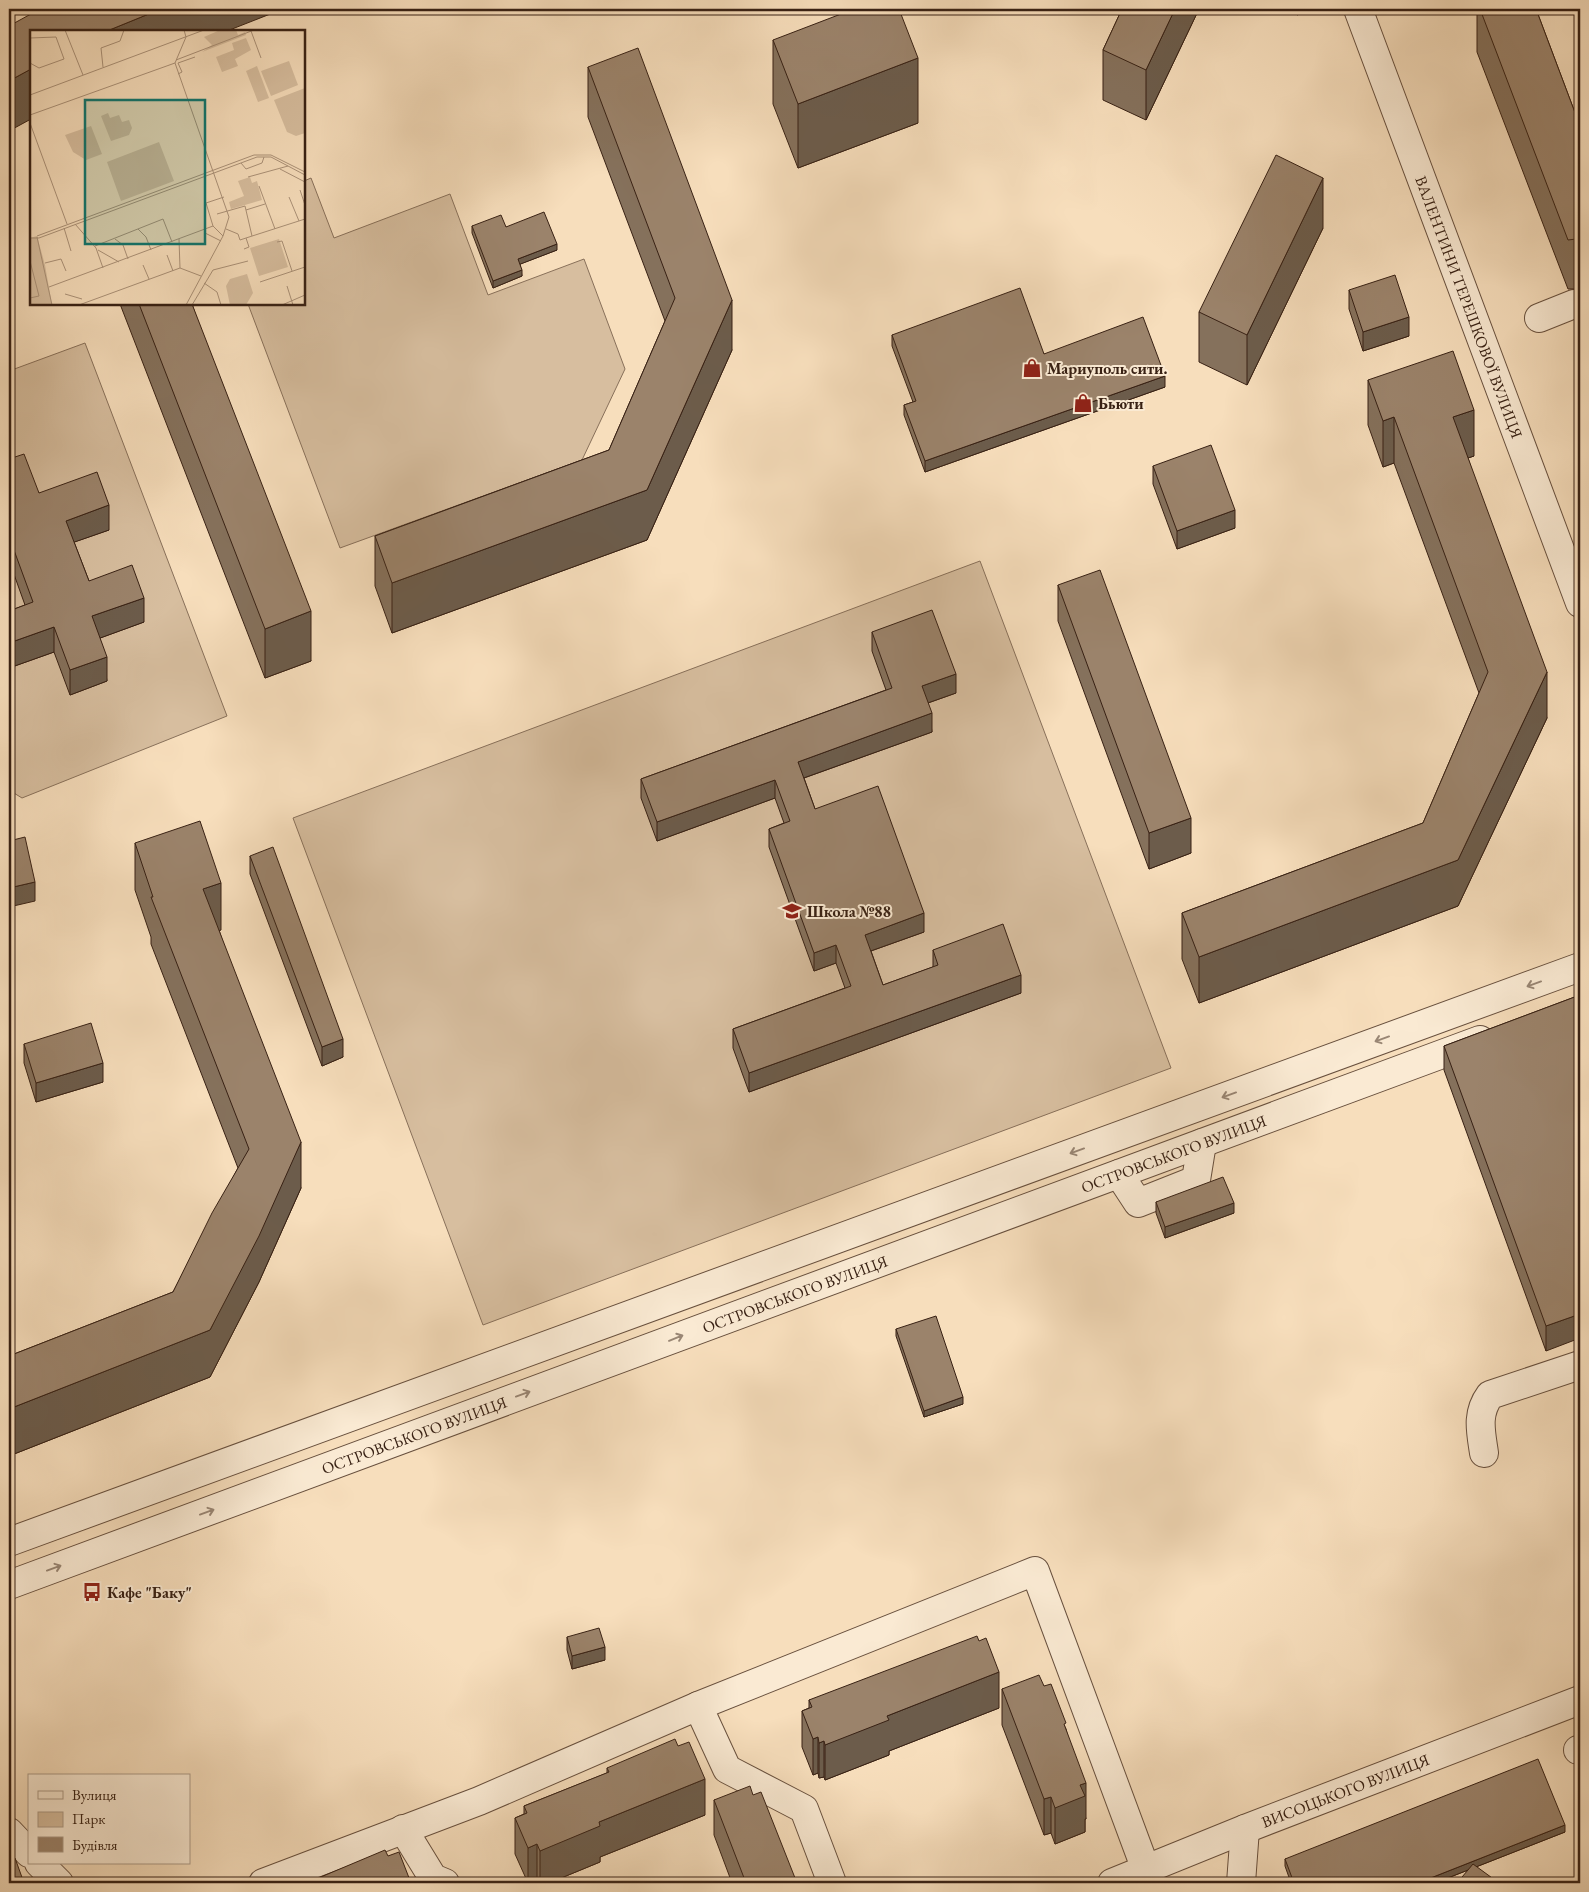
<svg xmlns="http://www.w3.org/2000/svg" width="1589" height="1892" font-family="'EB Garamond',serif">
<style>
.green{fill:#d7be9f;stroke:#88705a}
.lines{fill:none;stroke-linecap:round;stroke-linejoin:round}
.minor-casing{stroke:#68503e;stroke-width:30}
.minor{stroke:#faead3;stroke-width:28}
.wall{fill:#85715c;stroke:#382114}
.shaded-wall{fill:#6c5c4b;stroke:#382114}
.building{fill:#9b836b;stroke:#382114}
.oneway{stroke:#998674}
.labels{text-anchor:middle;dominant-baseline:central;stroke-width:4;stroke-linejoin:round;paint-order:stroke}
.street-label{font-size:16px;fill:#382114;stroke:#faead3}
.poi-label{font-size:16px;font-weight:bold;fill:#382114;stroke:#faead3;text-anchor:start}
.inset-road{fill:none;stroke:#ab9279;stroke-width:1}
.view{fill:#0f766e;fill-opacity:0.15;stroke:#0f766e;stroke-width:2.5}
.inset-edge{fill:none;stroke:#382114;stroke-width:2.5}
</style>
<rect width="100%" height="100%" fill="#f7debc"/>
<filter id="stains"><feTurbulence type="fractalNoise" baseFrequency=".004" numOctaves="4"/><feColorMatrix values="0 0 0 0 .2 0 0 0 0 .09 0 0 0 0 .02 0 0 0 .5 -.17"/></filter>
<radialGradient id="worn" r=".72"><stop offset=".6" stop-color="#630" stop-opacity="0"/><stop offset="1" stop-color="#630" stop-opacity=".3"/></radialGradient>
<g class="green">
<polygon points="311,178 334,238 450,194 488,295 584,259 625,369 582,460 340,548 248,304 304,304 304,181"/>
<polygon points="85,343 227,716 22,798 9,790 9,371"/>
<polygon points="980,561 1171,1068 483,1325 293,818"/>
</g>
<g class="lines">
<g class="minor-casing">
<g id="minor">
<path id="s1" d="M1358 9 1580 603"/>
<polyline points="1539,318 1574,304"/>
<polyline points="1119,1174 1138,1203 1196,1180 1202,1143"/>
<path d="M1484 1453C1481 1432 1476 1414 1490 1395L1580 1365"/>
<polyline points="9,1542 1580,967"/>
<path id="s2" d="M9 1585 1480 1040"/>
<polyline points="698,1706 727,1769 804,1809 832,1883"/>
<polyline points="1578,1750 1580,1750"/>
<polyline points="403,1829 433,1878 445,1883"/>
<polyline points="9,1832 29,1853"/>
<polyline points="39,1863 59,1883"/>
<polyline points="263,1883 479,1801 698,1706 1035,1571 1146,1870"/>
<path id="s3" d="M1112 1883 1245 1829 1580 1700"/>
<polyline points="1241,1883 1245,1829"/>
</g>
</g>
<use href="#minor" class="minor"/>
</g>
<g class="wall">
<polygon points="1122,9 1199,9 1146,120 1103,100 1103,50"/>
<polygon points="1477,9 1536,9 1580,126 1580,321 1579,319 1579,290 1576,289 1568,289 1477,52"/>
<polygon points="773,40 918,123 798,168 773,104"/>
<polygon points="588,67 732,350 647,540 392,633 375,586 375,536 609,450 665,321 588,117"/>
<polygon points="472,226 506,227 557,250 520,264 522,276 493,288 472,233"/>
<polygon points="1323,228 1247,385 1199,362 1199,312"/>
<polygon points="1349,290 1409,336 1363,351 1349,309"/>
<polygon points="120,304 192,304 311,661 265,678"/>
<polygon points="892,335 1044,354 1165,387 925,472 904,415 904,405 913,402 892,346"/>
<polygon points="1368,380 1474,456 1468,458 1547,718 1458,906 1199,1003 1182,959 1182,913 1423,823 1479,693 1394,463 1383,467 1368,425"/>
<polygon points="9,459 39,493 109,530 74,542 89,581 144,622 100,638 107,681 70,695 54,652 9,668 9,611 25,605 11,566 9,567"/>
<polygon points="1153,466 1235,528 1177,549 1153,484"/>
<polygon points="1058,585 1191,853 1149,869 1058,621"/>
<polygon points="872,632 956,693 928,703 932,732 804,778 815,809 924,932 871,951 883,985 933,967 933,950 1021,993 749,1092 733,1048 733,1029 845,988 836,963 814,971 769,847 769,829 784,823 775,798 657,841 641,798 641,779 886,690 872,651"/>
<polygon points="135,843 221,930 219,930 301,1188 259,1282 210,1377 9,1456 9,1356 173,1292 238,1168 151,944 151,937 135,890"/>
<polygon points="250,856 343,1057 322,1066 250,874"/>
<polygon points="1580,995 1546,1351 1444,1070 1444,1046"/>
<polygon points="24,1044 103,1082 36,1102 24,1063"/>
<polygon points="1156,1202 1234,1213 1165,1238 1156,1213"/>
<polygon points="896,1329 963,1404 924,1417 896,1336"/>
<polygon points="567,1637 605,1660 572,1669 567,1650"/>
<polygon points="1044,1686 1066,1729 1086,1819 1085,1819 1085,1832 1055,1844 1051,1833 1044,1835 1002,1725 1002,1689"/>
<polygon points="809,1700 999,1708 889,1751 889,1755 825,1780 824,1777 819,1778 818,1773 813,1775 802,1747 802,1711 809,1708"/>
<polygon points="607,1768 705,1815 600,1857 600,1862 549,1883 538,1883 537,1879 528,1883 515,1854 515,1818 524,1814 524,1806 607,1773"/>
<polygon points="753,1795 797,1883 732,1883 714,1835 714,1800"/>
<polygon points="1565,1832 1435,1883 1291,1883 1285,1866 1285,1859"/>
</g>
<g class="shaded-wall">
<polygon points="161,9 283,9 227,31 107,31"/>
<polygon points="1175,9 1199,9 1146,120 1146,70"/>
<polygon points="1297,9 1313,9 1297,15"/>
<polygon points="918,58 918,123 798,168 798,104"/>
<polygon points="31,69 31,119 9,131 9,81"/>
<polygon points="1323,178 1323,228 1247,385 1247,335"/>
<polygon points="557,244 557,250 518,265 518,259"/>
<polygon points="522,270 522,276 493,288 493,281"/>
<polygon points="732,300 732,350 647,540 392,633 392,583 647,490"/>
<polygon points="1409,317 1409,336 1363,351 1363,332"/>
<polygon points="1165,376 1165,387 925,472 925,461"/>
<polygon points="1474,410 1474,456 1453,463 1453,417"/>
<polygon points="1394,417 1394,463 1383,467 1383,421"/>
<polygon points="109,505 109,530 66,545 66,521"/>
<polygon points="1235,510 1235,528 1177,549 1177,531"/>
<polygon points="9,542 11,542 11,566 9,567"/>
<polygon points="144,598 144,622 92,641 92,616"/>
<polygon points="311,611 311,661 265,678 265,629"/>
<polygon points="54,627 54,652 9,668 9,643"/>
<polygon points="107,657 107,681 70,695 70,670"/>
<polygon points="1547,672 1547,718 1458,906 1199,1003 1199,957 1458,860"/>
<polygon points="956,674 956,693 922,705 922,686"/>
<polygon points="932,713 932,732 798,780 798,762"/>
<polygon points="775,780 775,798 657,841 657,822"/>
<polygon points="1191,818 1191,853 1149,869 1149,833"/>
<polygon points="35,882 35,901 9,907 9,888"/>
<polygon points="221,883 221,930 203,936 203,889"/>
<polygon points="924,913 924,932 865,953 865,935"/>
<polygon points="836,945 836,963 814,971 814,953"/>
<polygon points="1021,975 1021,993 749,1092 749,1073"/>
<polygon points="343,1039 343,1057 322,1066 322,1047"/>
<polygon points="103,1063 103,1082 36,1102 36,1083"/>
<polygon points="301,1142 301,1188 259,1282 210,1377 9,1456 9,1409 210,1330"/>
<polygon points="1234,1203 1234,1213 1165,1238 1165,1227"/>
<polygon points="1580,1314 1580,1338 1546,1351 1546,1326"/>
<polygon points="963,1397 963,1404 924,1417 924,1411"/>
<polygon points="605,1647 605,1660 572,1669 572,1656"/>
<polygon points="999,1672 999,1708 889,1751 889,1755 825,1780 825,1745 887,1716"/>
<polygon points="13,1688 13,1707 9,1709 9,1690"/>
<polygon points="818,1737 818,1773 813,1775 813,1739"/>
<polygon points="824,1741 824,1777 819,1778 819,1743"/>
<polygon points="705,1779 705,1815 600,1857 600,1862 549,1883 540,1883 540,1851 599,1822"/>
<polygon points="1086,1783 1086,1819 1085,1819 1085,1832 1055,1844 1055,1808 1080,1785"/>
<polygon points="1051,1797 1051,1833 1044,1835 1044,1799"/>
<polygon points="1565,1825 1565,1832 1435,1883 1418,1883"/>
<polygon points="537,1844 537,1879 528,1883 528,1848"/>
</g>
<g class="building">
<polygon points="40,9 161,9 107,31 31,31 31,69 9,81 9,26"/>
<polygon points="854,9 899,9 918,58 798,104 773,40"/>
<polygon points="1122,9 1175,9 1146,70 1103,50"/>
<polygon points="1480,9 1536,9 1580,126 1580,240 1576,239 1568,240"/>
<polygon points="638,48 732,300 647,490 392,583 375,536 609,450 675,298 588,67"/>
<polygon points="1276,155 1323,178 1247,335 1199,312"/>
<polygon points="544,212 557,244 518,259 522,270 493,281 472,226 501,215 506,227"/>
<polygon points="1395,275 1409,317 1363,332 1349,290"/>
<polygon points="1020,288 1044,354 1143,317 1165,376 925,461 904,405 916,401 892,335"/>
<polygon points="139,304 192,304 311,611 265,629"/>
<polygon points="1453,351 1474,410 1453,417 1547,672 1458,860 1199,957 1182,913 1423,823 1488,672 1394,417 1383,421 1368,380"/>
<polygon points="1211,445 1235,510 1177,531 1153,466"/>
<polygon points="24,454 39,493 97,472 109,505 66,521 89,581 132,565 144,598 92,616 107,657 70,670 54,627 9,643 9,611 33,602 11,542 9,542 9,459"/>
<polygon points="1100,570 1191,818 1149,833 1058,585"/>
<polygon points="932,610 956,674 922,686 932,713 798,762 815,809 878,786 924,913 865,935 883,985 938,965 933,950 1003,924 1021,975 749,1073 733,1029 851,986 836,945 814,953 769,829 790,821 775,780 657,822 641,779 892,688 872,632"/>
<polygon points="200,821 221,883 203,889 301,1142 259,1236 210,1330 9,1409 9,1356 173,1292 212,1213 249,1149 151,897 153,897 135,843"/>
<polygon points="25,837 35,882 9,888 9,841"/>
<polygon points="273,847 343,1039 322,1047 250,856"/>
<polygon points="1580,995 1580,1314 1546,1326 1444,1046"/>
<polygon points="91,1023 103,1063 36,1083 24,1044"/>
<polygon points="1223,1177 1234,1203 1165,1227 1156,1202"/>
<polygon points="936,1316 963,1397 924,1411 896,1329"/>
<polygon points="599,1628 605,1647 572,1656 567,1637"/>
<polygon points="977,1636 979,1641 986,1638 999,1672 887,1716 889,1720 825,1745 824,1741 819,1743 818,1737 813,1739 802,1711 812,1707 809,1700"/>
<polygon points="1039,1675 1044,1686 1051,1684 1066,1723 1064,1724 1086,1783 1080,1785 1085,1796 1055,1808 1051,1797 1044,1799 1002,1689"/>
<polygon points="9,1677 13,1688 9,1690"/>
<polygon points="675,1739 678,1746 689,1742 705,1779 599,1822 600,1826 540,1851 537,1844 528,1848 515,1818 527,1813 524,1806 609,1772 607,1768"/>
<polygon points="1538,1759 1565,1825 1418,1883 1294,1883 1285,1859"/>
<polygon points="750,1786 753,1795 761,1792 797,1883 746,1883 714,1800"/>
<polygon points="385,1850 388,1856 399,1852 411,1883 316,1883 318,1883 316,1879"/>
<polygon points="15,1858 24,1883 9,1883 9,1860"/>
<polygon points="1473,1864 1499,1883 1457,1883"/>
</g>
<defs><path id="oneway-shaft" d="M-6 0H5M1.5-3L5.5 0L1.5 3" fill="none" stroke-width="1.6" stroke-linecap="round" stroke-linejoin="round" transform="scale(1.25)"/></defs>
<g class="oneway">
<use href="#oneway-shaft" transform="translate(1534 984) rotate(160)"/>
<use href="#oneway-shaft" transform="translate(1382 1039) rotate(160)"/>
<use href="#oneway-shaft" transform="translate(1229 1095) rotate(160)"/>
<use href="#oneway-shaft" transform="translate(1077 1151) rotate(160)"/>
<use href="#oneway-shaft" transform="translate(676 1338) rotate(-22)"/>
<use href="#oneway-shaft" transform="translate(523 1394) rotate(-20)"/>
<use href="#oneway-shaft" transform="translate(207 1512) rotate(-20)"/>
<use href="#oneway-shaft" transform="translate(54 1568) rotate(-20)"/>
</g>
<defs>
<g id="shop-bare" transform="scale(1.5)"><path d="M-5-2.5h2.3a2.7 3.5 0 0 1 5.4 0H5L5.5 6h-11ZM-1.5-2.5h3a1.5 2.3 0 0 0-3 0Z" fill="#8f2418" stroke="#faead3" stroke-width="2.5" paint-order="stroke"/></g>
<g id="school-bare" transform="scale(1.5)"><path d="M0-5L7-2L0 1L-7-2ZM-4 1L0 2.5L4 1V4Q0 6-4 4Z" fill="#8f2418" stroke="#faead3" stroke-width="2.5" paint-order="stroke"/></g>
<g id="bus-bare" transform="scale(1.5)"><path d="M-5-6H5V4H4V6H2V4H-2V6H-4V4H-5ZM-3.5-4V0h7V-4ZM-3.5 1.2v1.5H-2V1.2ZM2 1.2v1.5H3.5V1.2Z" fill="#8f2418" stroke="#faead3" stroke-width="2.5" paint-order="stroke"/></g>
</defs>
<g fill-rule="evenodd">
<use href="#shop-bare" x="1032" y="368"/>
<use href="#shop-bare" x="1083" y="403"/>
<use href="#school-bare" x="792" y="911"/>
<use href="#bus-bare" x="92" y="1592"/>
</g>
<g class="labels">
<g class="street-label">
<text stroke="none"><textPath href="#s1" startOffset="318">ВАЛЕНТИНИ ТЕРЕШКОВОЇ ВУЛИЦЯ</textPath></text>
<text stroke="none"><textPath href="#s2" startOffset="1242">ОСТРОВСЬКОГО ВУЛИЦЯ</textPath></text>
<text stroke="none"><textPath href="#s2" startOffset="838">ОСТРОВСЬКОГО ВУЛИЦЯ</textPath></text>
<text stroke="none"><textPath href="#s2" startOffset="432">ОСТРОВСЬКОГО ВУЛИЦЯ</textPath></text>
<text stroke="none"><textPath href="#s3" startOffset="251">ВИСОЦЬКОГО ВУЛИЦЯ</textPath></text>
</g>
<g class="poi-label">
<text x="1047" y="368">Мариуполь сити.</text>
<text x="1098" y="403">Бьюти</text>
<text x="807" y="911">Школа №88</text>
<text x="107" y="1592">Кафе "Баку"</text>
</g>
</g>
<g transform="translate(30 30)">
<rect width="275" height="275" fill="#f7debc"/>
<path d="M190 0H206L208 5 215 2 216 5 172 22 182 15 174 7ZM216 8 221 20 205 29 208 36 192 42 186 27 204 20 202 13ZM259 31 268 55 241 66 231 41ZM227 36 239 68 228 72 216 41ZM275 58V103L266 106 257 102 244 70ZM78 83 80 88 89 85 92 92 99 90 102 98 99 105 81 111 71 86ZM61 96 72 124 56 130 43 122 35 105ZM129 112 144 151 91 171 77 132ZM220 147 222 153 227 151 232 170 201 179 199 172 214 166 208 151ZM7 206 15 235 22 275H0V208ZM249 209 258 237 229 246 220 218ZM217 244 223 263 216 275H200L196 256 200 249Z" fill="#d7be9f"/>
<path class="inset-road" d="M35 0 53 45M154 0 156 7 145 33 199 187 193 206 156 275M221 1 231 28M0 8 26 7 34 29 9 38 0 33M146 30 224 0M73 37 71 18 90 11 94 0M148 44 152 42 148 33 165 27M0 65 174 0M0 85 145 33M0 93 37 194M211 133 216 139 232 133 234 127M250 139 275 152M218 147 258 136M229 156 245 199M270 160 275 175M259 167 269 191M216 180 235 174M187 184 215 176 222 206M45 194 66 218 73 238M183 196 176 173 194 167M34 198 41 221M108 199 116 207 121 220M196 199 208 204 210 210 216 208 219 217 214 219M175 203 191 211M7 206 224 125H241L275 142M7 207 22 275M0 208H9L227 127H241L275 145M216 208 275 189M85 209 93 215 98 229M149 209 150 238M247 212 252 211 262 241M65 216 133 189 142 212M68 220 89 232M137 225 143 241M0 231 9 266 0 268M15 233 31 229 36 241M113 235 119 249M230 252 275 237M174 253 187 262 191 275M257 256 263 275M19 257 183 196 193 206M35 264 52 269M49 275 150 238 171 246M162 275 183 240 218 231M252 275 275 265"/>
<path class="view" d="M55 70H175V214H55Z"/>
<rect width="275" height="275" class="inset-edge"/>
</g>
<rect width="1589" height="1892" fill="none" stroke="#f7debc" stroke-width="30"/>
<rect x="10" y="10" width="1569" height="1872" fill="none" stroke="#382114" stroke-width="2.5"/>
<rect x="15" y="15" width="1559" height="1862" fill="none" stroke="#382114"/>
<rect x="28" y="1774" width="162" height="90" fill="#faead3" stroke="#ac9a87"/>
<rect x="38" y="1791" width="25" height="8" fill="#faead3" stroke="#ac9a87"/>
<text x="72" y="1800" font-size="15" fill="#382114">Вулиця</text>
<rect x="38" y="1812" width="25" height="15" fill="#d7be9f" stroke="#ac9a87"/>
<text x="72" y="1824" font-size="15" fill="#382114">Парк</text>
<rect x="38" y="1837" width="25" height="15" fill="#9b836b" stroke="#ac9a87"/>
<text x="72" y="1850" font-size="15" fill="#382114">Будівля</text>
<rect width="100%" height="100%" filter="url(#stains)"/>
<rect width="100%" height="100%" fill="url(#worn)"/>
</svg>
